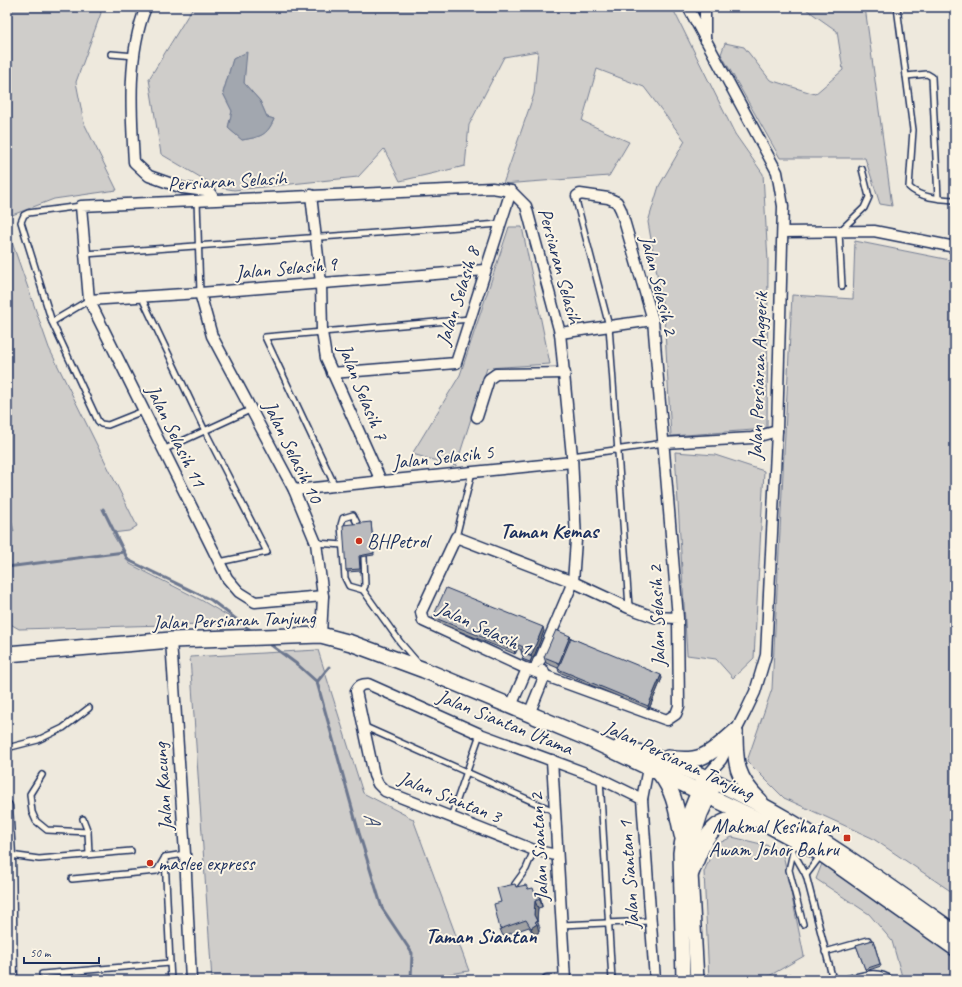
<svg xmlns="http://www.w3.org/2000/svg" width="962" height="987" font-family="Caveat,sans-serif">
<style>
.green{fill:#cfcdca;stroke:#757e94;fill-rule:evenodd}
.water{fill:#a2a7af;stroke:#6c778f}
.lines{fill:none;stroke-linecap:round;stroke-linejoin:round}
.stream{stroke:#6c778f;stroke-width:3}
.lane-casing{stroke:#1b2f5e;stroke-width:8}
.street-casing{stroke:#1b2f5e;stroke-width:13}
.secondary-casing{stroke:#1b2f5e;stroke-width:16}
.primary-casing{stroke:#1b2f5e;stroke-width:18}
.lane{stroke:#fcf5e5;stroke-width:5}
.street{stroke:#fcf5e5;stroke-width:10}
.secondary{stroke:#fcf5e5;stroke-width:13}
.primary{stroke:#fcf5e5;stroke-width:15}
.wall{fill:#a0a1a3;stroke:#1b2f5e}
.shaded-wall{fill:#828385;stroke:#1b2f5e}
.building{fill:#babbbe;stroke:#1b2f5e}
.poi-dot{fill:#c8321e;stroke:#fcf5e5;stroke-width:1.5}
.labels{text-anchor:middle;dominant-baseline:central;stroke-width:4;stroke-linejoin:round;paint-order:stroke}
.street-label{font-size:20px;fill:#1b2f5e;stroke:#fcf5e5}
.poi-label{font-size:20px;fill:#1b2f5e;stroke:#fcf5e5;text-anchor:start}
.neighbourhood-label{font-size:21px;font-weight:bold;fill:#1b2f5e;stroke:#fcf5e5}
.water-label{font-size:21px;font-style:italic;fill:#445376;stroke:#fcf5e5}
</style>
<rect width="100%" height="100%" fill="#eee9dd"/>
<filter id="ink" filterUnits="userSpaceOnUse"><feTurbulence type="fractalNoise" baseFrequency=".025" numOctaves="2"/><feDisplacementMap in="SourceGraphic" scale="8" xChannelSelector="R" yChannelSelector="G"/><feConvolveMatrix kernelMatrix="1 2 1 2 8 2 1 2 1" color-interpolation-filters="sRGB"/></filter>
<g filter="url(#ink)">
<g class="green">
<polygon points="7,7 99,7 101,13 76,82 84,123 117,190 54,199 7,217"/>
<path d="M193 7H672L735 134 763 174 768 261 767 429 671 436 664 314 648 222 659 186 685 141 644 87 597 69 582 121 629 142 609 176 503 184 534 94 538 51 504 57 469 125 465 166 400 181 384 149 358 177 234 190 217 187 161 154 149 79ZM246 53 244 83 260 101 267 117 274 119C267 136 259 137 242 140L228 128 232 111 223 93 233 59Z"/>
<polygon points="803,7 865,7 892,206 880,204 865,158 780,158 721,54 725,43 744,47 770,80 815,94 843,70 837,31"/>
<polygon points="509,227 522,227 550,364 487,368 456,466 412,454 460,375"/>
<polygon points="7,228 49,348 137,526 129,531 112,533 130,564 201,600 240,623 19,629 7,622 7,538 14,531 7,505"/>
<polygon points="855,241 955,261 955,894 872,838 784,798 747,761 772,689 792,295 853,299"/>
<polygon points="675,452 715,455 764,471 754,658 733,678 716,659 687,655"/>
<polygon points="318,650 363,793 413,819 469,971 430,977 430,980 212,980 190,657"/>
<polygon points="732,837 782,849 804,956 762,980 709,980 704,872 715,845"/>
<polygon points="823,861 888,906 955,956 955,980 903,980 892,941 869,914 816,879"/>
</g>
<path class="water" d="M247 52 244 83 260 101 267 117 274 119C267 136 260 137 242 140L228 128 232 111 223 93 233 59Z"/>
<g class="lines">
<g class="stream">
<polyline points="103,509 128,560 211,600 253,632"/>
<polyline points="7,567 124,552"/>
<polyline points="267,642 298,665 317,682 359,833 382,908 412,953 411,980"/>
<polyline points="317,682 329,667"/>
</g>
<g class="lane-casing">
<g id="lane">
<path d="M897 7 913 130 909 187C920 198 940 199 955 200"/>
<polyline points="111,54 135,56"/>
<polyline points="906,76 927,74 932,77 938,198"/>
<polyline points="577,196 576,200 609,326 629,607"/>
<polyline points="197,200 200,293"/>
<polyline points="81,206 28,213 24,215 21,222 52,322 98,421 101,424 108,425 143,411"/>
<polyline points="85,254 500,224"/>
<polyline points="842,286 839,232 864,208 869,197 862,169"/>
<polyline points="141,296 205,431 267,552 219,562"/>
<polyline points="52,322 89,300"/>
<polyline points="163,450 252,409"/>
<polyline points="572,456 664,443"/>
<polyline points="335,486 265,337 470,319"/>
<polyline points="358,525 353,515 343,518 341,525 345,578 349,586 363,590"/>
<polyline points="456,537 472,472"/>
<polyline points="316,543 343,545"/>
<polyline points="364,557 365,586 363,590 400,642 418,663"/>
<polyline points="363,726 554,811"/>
<polyline points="7,748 38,740 63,728 89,708"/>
<polyline points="42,775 30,794 32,812 36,821 47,830 88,832"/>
<polyline points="600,779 612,980"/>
<polyline points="451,817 480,734"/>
<polyline points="83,819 88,832 89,854"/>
<polyline points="792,840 793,852 806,875 833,980"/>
<polyline points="793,852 789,870 803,924"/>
<polyline points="10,855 39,859 131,851"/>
<polyline points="806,875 821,855"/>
<polyline points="72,879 157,871 165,857 185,854"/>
<polyline points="515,884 526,869 534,850"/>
<polyline points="561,925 650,921"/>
<polyline points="825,952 868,940"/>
<polyline points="170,963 171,980"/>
<polyline points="42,974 170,963 165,857"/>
<path d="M843 980C860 976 877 968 892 980"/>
</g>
</g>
<g class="street-casing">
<g id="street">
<path d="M146 7C127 53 131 113 134 162L149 176 183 188 206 191 211 194 214 199"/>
<polyline points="688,7 777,172 783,206 777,431 766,655 755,692 745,713 721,760 705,778"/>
<polyline points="705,7 705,39"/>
<polyline points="311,195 321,283 322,332 326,358 381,481"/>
<polyline points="577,196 580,194 608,198 617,202 621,210 653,320 678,618 679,706 676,714 667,720 527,669 423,621 421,612 456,537 573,582 629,608 654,617 678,618"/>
<polyline points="783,232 874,231 955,247"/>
<polyline points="200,293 212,336 294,490 316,543 323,596 321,635"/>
<polyline points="89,300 200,293 485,270"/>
<polyline points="560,333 653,320"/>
<polyline points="332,373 456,363 511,191"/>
<polyline points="477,417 489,379 496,374 565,373"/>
<polyline points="664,443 752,438 777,431"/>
<polyline points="294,490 572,462"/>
<polyline points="323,596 255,602 239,592 227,578 89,300 81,206 492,188 511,191 526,206 560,333 572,456 576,540 573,582 540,660 527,669 511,706"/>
<polyline points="171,640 185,854 191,980"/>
<polyline points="529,714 545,675 543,670"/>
<polyline points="552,760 565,980"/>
<polyline points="648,768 642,799 655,980"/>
<polyline points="7,806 10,855 12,980"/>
<path d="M556 855 534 850 385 791 378 784 374 775 356 691C359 685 362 684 368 684L480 734 599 778 642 799"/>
<polyline points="547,980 565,979"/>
</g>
</g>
<g class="secondary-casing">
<g id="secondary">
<path d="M683 980 680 853C683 827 691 805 703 782"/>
<polyline points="697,980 691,873 692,850 694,836 701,814 713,788"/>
</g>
</g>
<g class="primary-casing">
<g id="primary">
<polyline points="7,654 171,640 321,635 351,643 424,670 587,738 761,821 822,854 955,948"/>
<path d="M735 732C735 763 736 778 760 801"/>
<path d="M620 747C745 780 851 859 955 933"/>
<path d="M668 758C703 764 710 753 735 732"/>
<path d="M661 775C675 793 677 813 682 835"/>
<path d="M691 873C704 841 711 813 752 820"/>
</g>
</g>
<use href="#lane" class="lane"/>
<use href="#street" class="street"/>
<use href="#secondary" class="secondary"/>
<use href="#primary" class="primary"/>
</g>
<g class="wall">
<polygon points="371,522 374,555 360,557 361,571 347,572 346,570"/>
<polygon points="433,617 544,631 531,664 523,661 522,659 524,656 522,655 521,651 521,650 518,648 515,654 435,621"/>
<polygon points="570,636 571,638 662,678 649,709 559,672 558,668 546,663 544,657"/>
<polygon points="515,884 516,887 528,889 535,894 538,892 541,900 542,907 538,908 537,920 540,928 539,929 539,932 534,935 529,927 503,936 500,929 501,902"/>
<polygon points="873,940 881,966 866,971 856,945"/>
</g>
<g class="shaded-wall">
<polygon points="543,627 544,631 531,664 530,662 532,657 531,656"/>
<polygon points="570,636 572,642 561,669 559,663"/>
<polygon points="517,644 518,648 515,654 514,650"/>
<polygon points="661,675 662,678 649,709 648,706"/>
<polygon points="538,892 541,900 542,907 540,899"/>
<polygon points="535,901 538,908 537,921 534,915"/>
<polygon points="537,924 539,932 534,935 531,928"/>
</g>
<g class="building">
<polygon points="371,522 374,553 359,556 360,569 346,570 343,525"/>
<polygon points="446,588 543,627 531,656 521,651 523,647 517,644 514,650 433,617"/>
<polygon points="556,630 570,636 559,663 544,657"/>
<polygon points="571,638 661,675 648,706 558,669"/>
<polygon points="524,654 532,657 530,662 522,659"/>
<polygon points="515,884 516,887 526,885 528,889 533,888 535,894 538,892 540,899 535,901 534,915 537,921 535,922 537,924 531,928 526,920 500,929 494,904 501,902 497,888"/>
<polygon points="873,940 880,964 865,969 856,945"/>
<polygon points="791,974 793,980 770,980 770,979"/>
</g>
</g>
<g class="poi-dot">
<circle cx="359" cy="541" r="4"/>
<rect x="843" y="834" width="8" height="8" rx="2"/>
<circle cx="150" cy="863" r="4"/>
</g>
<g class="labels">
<g class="street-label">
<text transform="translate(227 181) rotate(-3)">Persiaran Selasih</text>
<text transform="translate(560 266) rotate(75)">Persiaran Selasih</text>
<text transform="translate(286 268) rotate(-5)">Jalan Selasih 9</text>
<text transform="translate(659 285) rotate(76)">Jalan Selasih 2</text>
<text transform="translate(458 296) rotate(-72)">Jalan Selasih 8</text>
<text transform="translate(758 376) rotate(-88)">Jalan Persiaran Anggerik</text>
<text transform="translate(363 392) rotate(68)">Jalan Selasih 7</text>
<text transform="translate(176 436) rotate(64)">Jalan Selasih 11</text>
<text transform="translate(293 452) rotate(64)">Jalan Selasih 10</text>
<text transform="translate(443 457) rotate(-6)">Jalan Selasih 5</text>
<text transform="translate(657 616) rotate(-92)">Jalan Selasih 2</text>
<text transform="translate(234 620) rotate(-2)">Jalan Persiaran Tanjung</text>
<text transform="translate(484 628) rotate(25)">Jalan Selasih 1</text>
<text transform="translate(505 722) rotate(22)">Jalan Siantan Utama</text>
<text transform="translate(679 760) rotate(25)">Jalan Persiaran Tanjung</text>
<text transform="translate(163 787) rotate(-94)">Jalan Kacung</text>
<text transform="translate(450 797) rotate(22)">Jalan Siantan 3</text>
<text transform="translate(539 847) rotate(-93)">Jalan Siantan 2</text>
<text transform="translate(629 875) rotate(-94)">Jalan Siantan 1</text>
</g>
<g class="poi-label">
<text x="367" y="541">BHPetrol</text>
<text x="839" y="826" text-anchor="end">Makmal Kesihatan<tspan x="839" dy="23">Awam Johor Bahru</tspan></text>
<text x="158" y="863">maslee express</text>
</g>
<g class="neighbourhood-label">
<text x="549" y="531">Taman Kemas</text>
<text x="481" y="936">Taman Siantan</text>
</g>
<g class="water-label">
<text transform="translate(372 818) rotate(74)">A</text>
</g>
</g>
<rect width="962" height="987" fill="none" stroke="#fcf5e5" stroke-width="24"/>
<rect x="12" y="12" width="938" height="963" fill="none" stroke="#1b2f5e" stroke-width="1.5" filter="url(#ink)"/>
<path d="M24 957v6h75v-6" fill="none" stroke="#1b2f5e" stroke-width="2"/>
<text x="30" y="957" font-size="12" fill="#1b2f5e" stroke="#fcf5e5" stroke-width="3" paint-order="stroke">50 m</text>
</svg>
